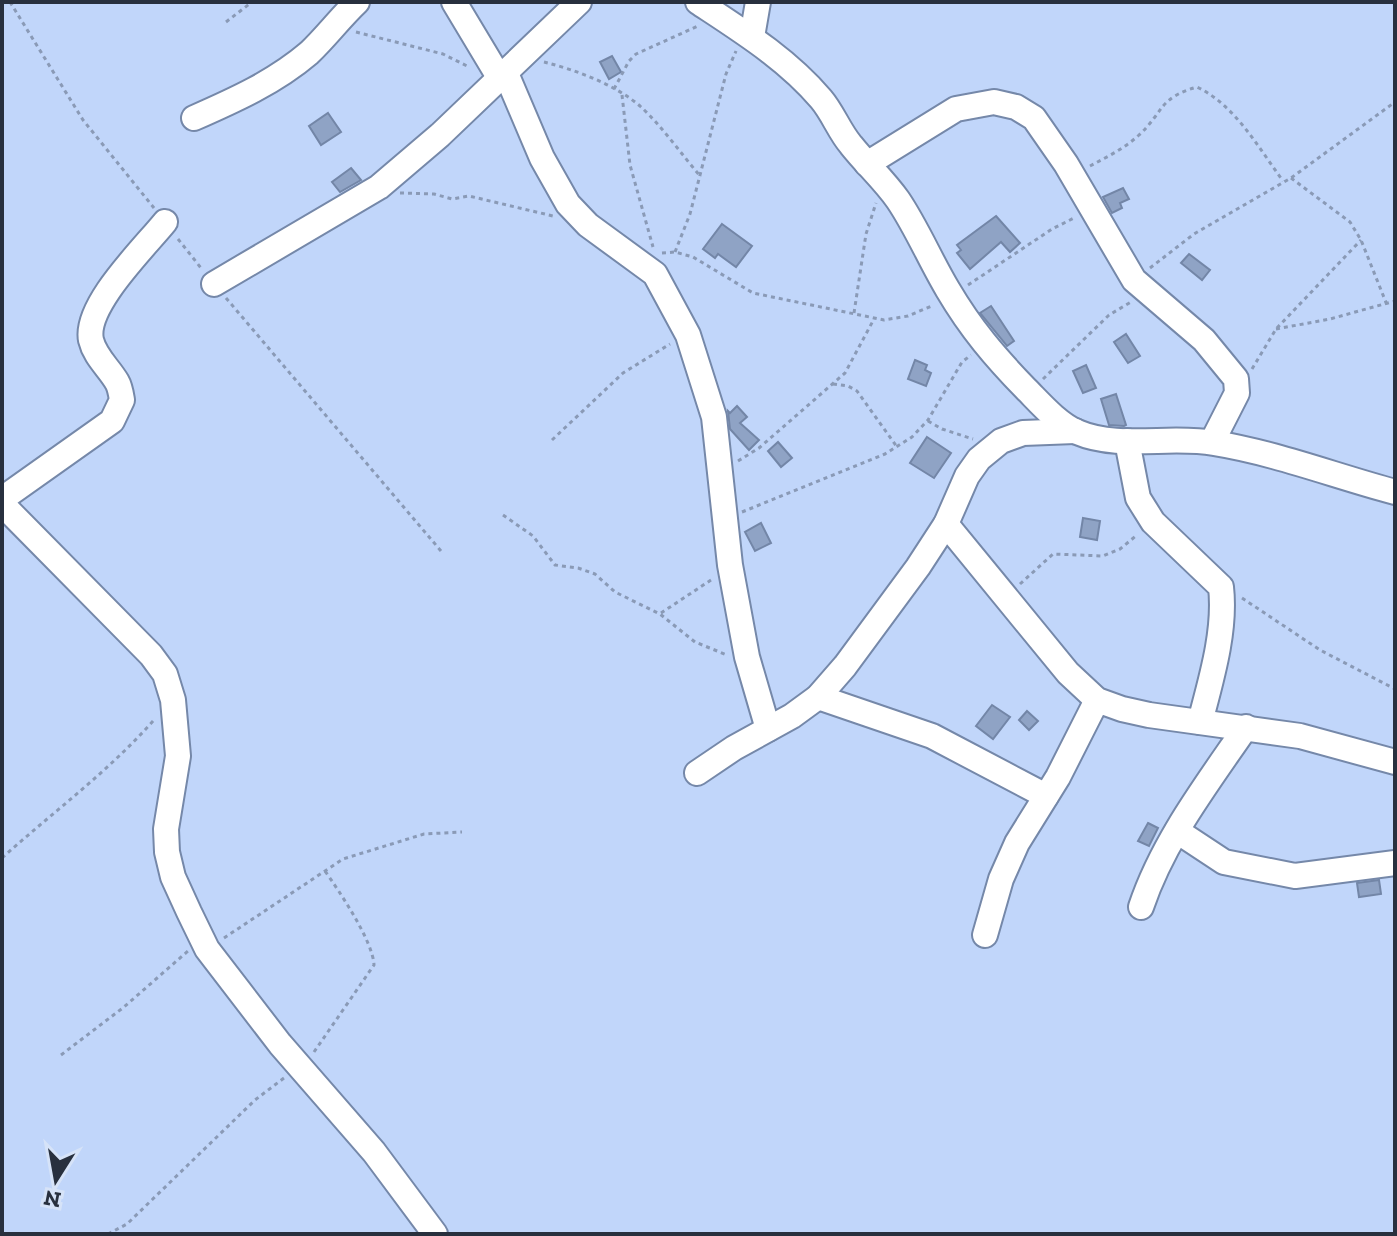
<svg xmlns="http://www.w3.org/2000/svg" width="1397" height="1236" font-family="'Zilla Slab',serif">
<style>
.building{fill:#8fa3c5;stroke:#7386a7;stroke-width:2}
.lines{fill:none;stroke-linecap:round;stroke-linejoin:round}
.minor-casing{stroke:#7588a9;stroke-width:28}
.path{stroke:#8a9ab6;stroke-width:3;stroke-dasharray:4 4;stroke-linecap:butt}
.minor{stroke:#fff;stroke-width:24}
</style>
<rect width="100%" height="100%" fill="#c1d6fa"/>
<g class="building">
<polygon points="612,56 621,72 609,79 600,62"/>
<polygon points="328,113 341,132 321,145 309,126"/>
<polygon points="351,168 361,180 340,192 332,182"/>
<polygon points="1123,188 1129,199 1120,203 1122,208 1112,213 1103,197"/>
<polygon points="996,216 1020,243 1010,252 1001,242 970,269 957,253 961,250 957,245"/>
<polygon points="722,224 752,246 736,267 718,254 715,258 703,249"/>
<polygon points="1189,254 1210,270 1202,280 1181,263"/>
<polygon points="991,306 1014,341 1007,346 980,313"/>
<polygon points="1126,334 1140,356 1128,363 1114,342"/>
<polygon points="915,360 927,365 925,370 931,373 926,386 908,379"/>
<polygon points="1086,365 1096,388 1083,393 1073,371"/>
<polygon points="1116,394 1126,425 1124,426 1109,425 1101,399"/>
<polygon points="737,406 747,417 740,423 759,440 749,450 730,429 728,411 730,413"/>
<polygon points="927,437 951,453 934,478 910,463"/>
<polygon points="778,442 792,458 781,467 768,451"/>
<polygon points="1083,518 1100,521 1097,540 1080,537"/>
<polygon points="761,523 771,543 755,551 745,532"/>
<polygon points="992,705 1010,717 993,739 976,726"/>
<polygon points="1027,711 1038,721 1029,730 1019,720"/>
<polygon points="1148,823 1158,828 1149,846 1138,841"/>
<polygon points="1379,880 1381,894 1359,897 1357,883"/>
</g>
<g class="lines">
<g class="minor-casing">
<g id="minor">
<polyline points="454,2 499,77"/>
<path d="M698 2C742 31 787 59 821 99 833 113 839 131 851 145 866 164 884 180 898 200 917 228 930 260 948 290 971 329 995 357 1026 389 1040 403 1058 424 1077 432 1119 450 1170 435 1214 443 1276 453 1335 476 1395 492"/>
<polyline points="752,37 758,2"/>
<polyline points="505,71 542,158 568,204 588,225 655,274 688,335 714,417 730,565 747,657 768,729"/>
<path d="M194 118C235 100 275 82 309 53 326 37 340 18 357 2"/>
<polyline points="867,164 956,109 994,102 1016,107 1034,118 1066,164 1134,280 1204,340 1236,379 1237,393 1212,442"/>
<polyline points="214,284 379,187 440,135 579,2"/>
<path d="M1127 441 1138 498 1153 522 1221 587C1226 631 1211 680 1200 722"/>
<path d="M2 499 112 421 122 400C121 394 120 387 117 382 109 368 95 357 91 340 84 306 144 248 165 222"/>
<polyline points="2,504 151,655 165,674 173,700 178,756 166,829 167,852 173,877 189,912 207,949 280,1044 374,1152 435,1234"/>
<polyline points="946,524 1068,673 1097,700 1122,709 1149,715 1300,736 1395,762"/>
<polyline points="818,697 932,736 1046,796"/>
<polyline points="697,773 734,748 792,716 818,697 845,666 918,567 946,524 967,476 979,459 1001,441 1023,433 1075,431"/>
<polyline points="1177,831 1224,862 1295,876 1395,863"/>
<path d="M1141 907C1163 841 1207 784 1246 727"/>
<polyline points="985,935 1001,879 1017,843 1058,777 1097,700"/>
</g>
</g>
<g class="path">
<polyline points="10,2 83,120 154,208"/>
<polyline points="226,22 252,2"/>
<polyline points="356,32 443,54 467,66"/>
<path d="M544 62C576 70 614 84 640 106 661 125 682 155 701 177"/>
<polyline points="614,89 629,61 636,54 698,26"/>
<polyline points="622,95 630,165 653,247"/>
<path d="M1090 166C1107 157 1125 148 1139 135 1164 112 1158 98 1197 87 1235 105 1258 147 1283 181"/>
<polyline points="1291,178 1350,222 1361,240 1387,305"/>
<polyline points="400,193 434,194 452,199 469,196 553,216"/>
<polyline points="178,239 201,268"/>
<polyline points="675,252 690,214 726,74 736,51"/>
<polyline points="662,253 675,252 693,257 753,293 884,320 908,316 934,305"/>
<polyline points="1150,268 1194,234 1291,178 1395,102"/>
<polyline points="968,285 1052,229 1076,217"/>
<polyline points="226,298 441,551"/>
<polyline points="854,313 866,234 876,203"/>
<polyline points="1276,329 1330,319 1395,301"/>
<polyline points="1252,369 1276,329 1361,240"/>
<polyline points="1043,379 1109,315 1131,302"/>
<polyline points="833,384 848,386 857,391 897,447"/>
<polyline points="928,421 942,429 973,439"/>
<polyline points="552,440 623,373 670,344"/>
<polyline points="738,461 759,448 845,373 874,319"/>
<polyline points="742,512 885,454 912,437 928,420 962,362 971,355"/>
<polyline points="503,515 533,536 555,565 578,568 595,574 615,592 660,614 695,642 727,655"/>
<polyline points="1020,584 1053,554 1103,556 1120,549 1137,535"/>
<polyline points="1242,598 1320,650 1395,689"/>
<polyline points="661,613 711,580"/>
<path d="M2 858C53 812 108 772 154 720"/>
<polyline points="224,938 343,859 424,834 462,832"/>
<path d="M314 1052 374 965C373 941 339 891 325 871"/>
<polyline points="61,1055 124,1007 188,951"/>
<polyline points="108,1234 127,1224 255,1100 284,1078"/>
</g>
<use href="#minor" class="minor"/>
</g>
<rect width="1397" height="1236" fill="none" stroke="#28303e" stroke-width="8"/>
<g transform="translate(56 1180) rotate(191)" stroke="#d6e3f8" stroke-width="6" paint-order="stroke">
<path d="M0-6L14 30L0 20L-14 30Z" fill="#28303e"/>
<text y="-12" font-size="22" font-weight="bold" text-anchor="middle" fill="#28303e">N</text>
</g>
</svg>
